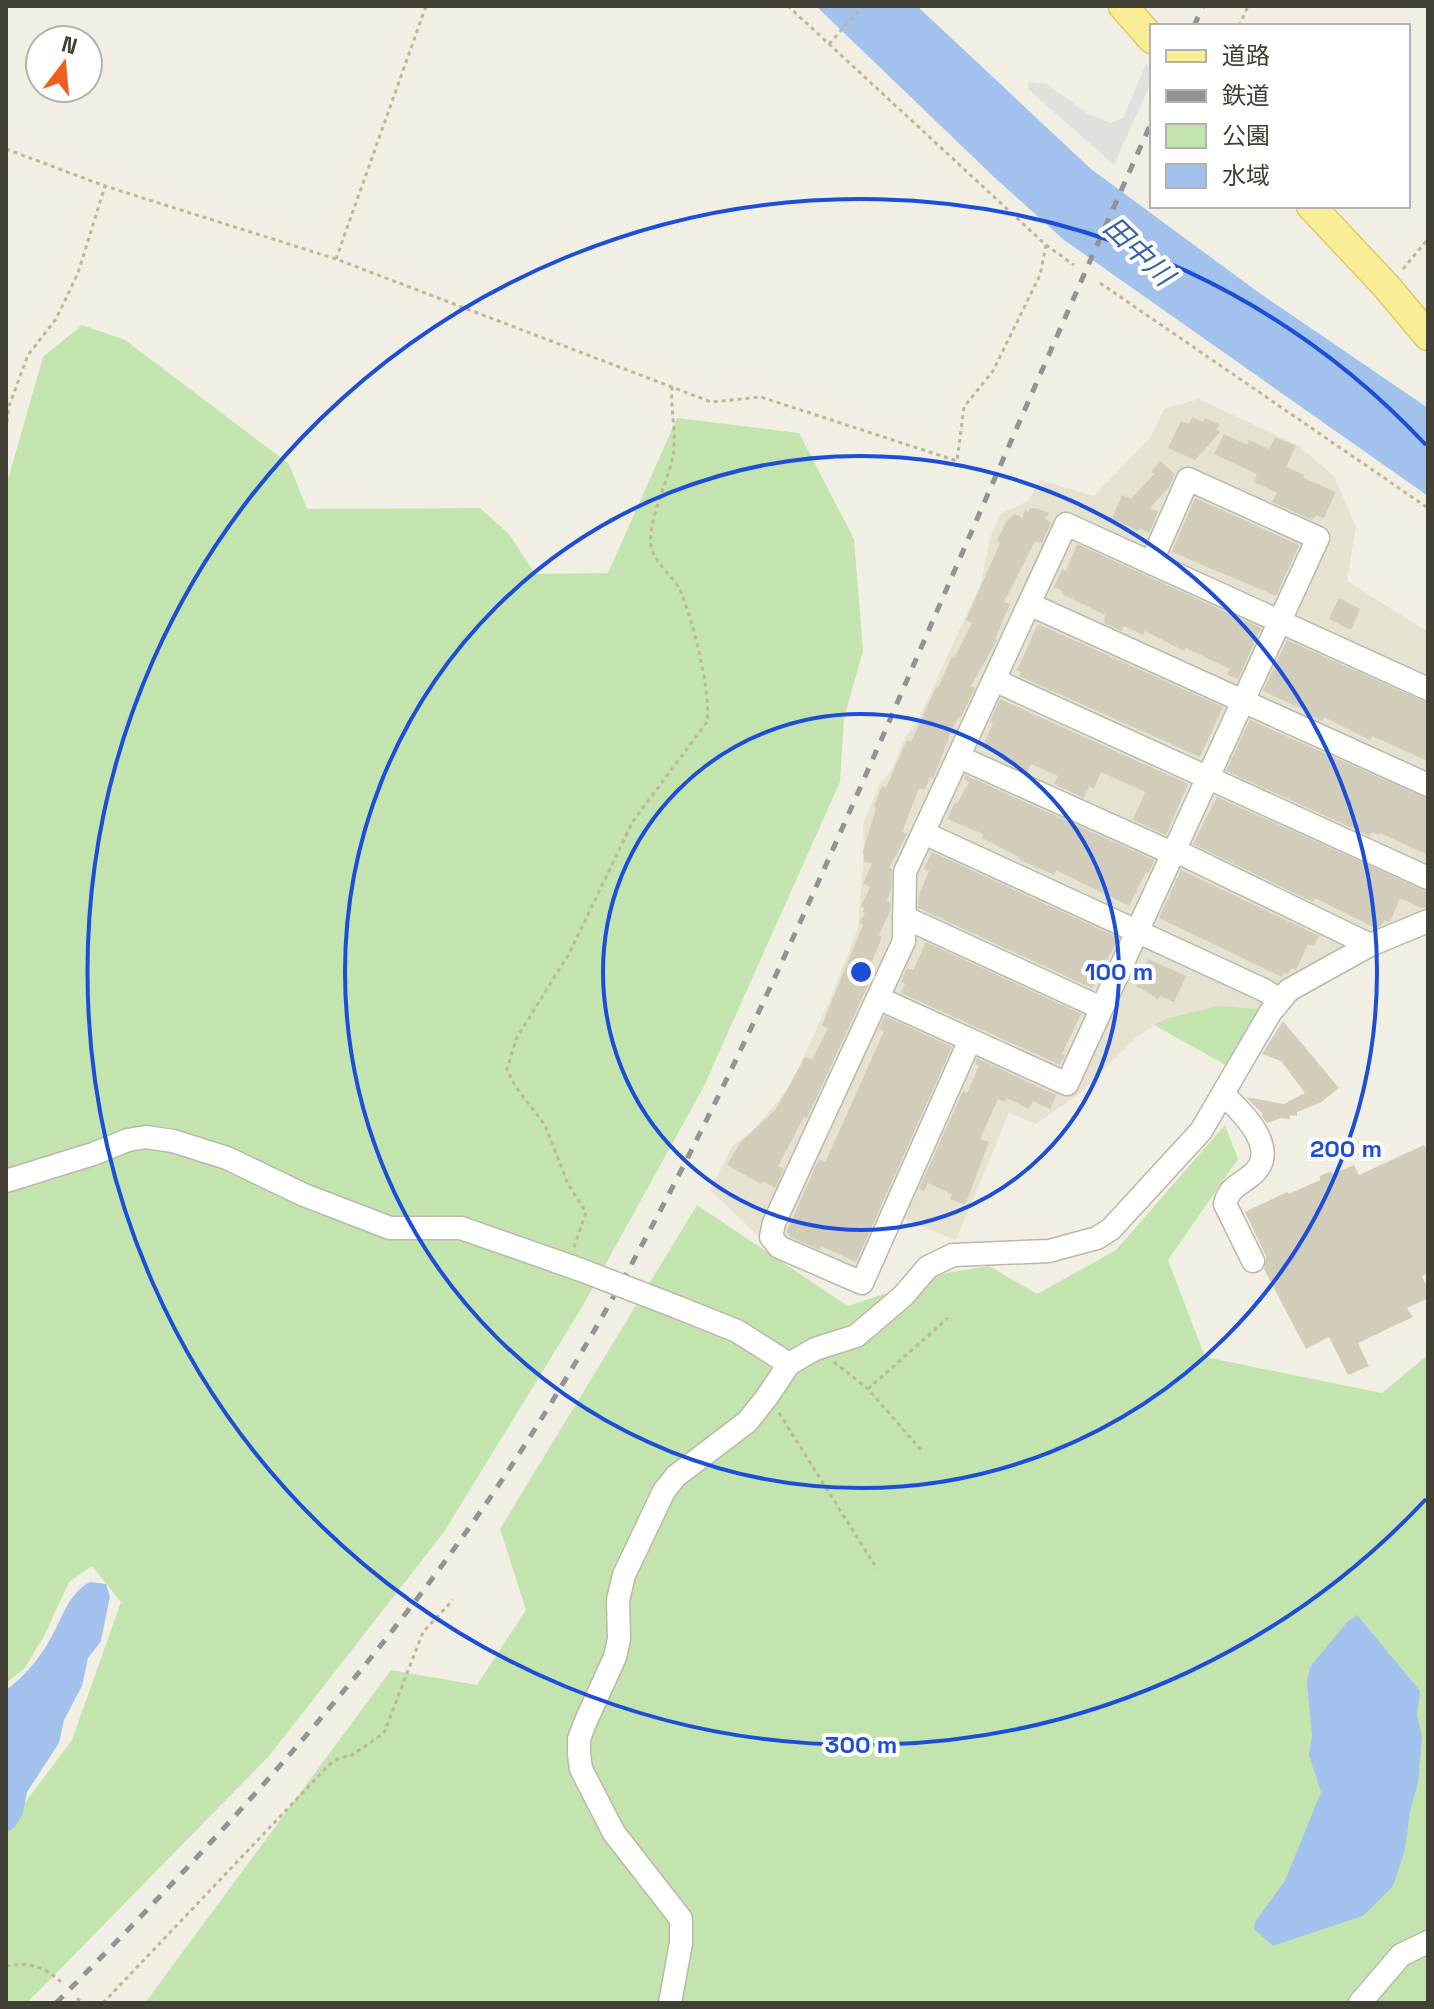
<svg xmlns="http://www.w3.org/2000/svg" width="1434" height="2009" font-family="'Space Grotesk','Noto Sans JP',sans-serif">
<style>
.residential{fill:#e5e2d2}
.green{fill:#c3e4ae}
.parking{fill:#e2e0dc}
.water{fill:#a2c1ec}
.building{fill:#d2ccba}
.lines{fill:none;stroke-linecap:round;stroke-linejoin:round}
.minor-casing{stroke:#bcb8a7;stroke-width:25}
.major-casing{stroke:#dccc66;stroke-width:31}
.path{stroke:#bdb699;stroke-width:3;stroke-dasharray:4 4;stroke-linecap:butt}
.minor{stroke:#fff;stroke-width:22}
.major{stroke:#f9ed95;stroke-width:28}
.rail{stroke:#939393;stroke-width:5;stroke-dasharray:10 10;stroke-linecap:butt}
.minor-bridge-casing{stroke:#bcb8a7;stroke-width:25;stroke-linecap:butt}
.minor-bridge{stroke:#fff;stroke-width:22}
.ring{fill:none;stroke:#1d4ed8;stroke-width:4}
.labels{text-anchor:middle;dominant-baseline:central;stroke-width:8;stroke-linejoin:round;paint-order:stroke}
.water-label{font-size:28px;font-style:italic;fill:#3464a8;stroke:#fff}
.centre{fill:#1d4ed8;stroke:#fff;stroke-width:4}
.ring-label{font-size:24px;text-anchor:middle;font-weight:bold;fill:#1d4ed8;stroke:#fff;stroke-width:8;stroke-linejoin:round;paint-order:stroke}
</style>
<rect width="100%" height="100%" fill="#f1efe4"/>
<polygon class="residential" points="1199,399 1299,446 1334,476 1356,527 1347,581 1428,632 1428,908 1292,974 1263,1009 1219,1006 1168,1018 1154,1025 1133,1040 1079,1094 1036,1124 1009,1113 956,1240 904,1219 869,1292 774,1251 710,1190 733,1145 752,1131 790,1087 829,1002 858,928 864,851 863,824 880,783 890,773 906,736 918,720 981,583 990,538 1000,514 1028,501 1040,480 1094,496 1150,438 1164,409"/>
<g class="green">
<polygon points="82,325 125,340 289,464 307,509 480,508 509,534 535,574 608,573 677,418 799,433 854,539 863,651 844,718 840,782 704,1086 582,1307 444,1532 269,1756 27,2003 6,2003 6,1828 72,1740 121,1602 92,1566 69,1582 45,1634 25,1668 6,1683 6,478 9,476 43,357"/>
<polygon points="1219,1006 1263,1009 1229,1067 1154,1025 1168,1018"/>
<polygon points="1225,1125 1238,1159 1168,1260 1205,1357 1382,1393 1428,1355 1428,2003 145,2003 391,1670 477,1685 526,1610 500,1529 697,1205 848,1306 946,1273 989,1266 1037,1294 1116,1250"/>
</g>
<polygon class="parking" points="1146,64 1152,70 1152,80 1114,165 1028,89 1029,82 1047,84 1088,114 1110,123 1123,118"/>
<g class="water">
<polygon points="816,6 917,6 1091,169 1258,292 1428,408 1428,496 1064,240 994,177"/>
<path d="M90 1582 106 1584 110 1596 101 1641 88 1658 82 1686 64 1720 59 1743 27 1792 23 1813 15 1827 6 1833V1690C23 1678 38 1660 48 1643 61 1622 68 1593 90 1582Z"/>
<polygon points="1357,1615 1420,1691 1417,1715 1422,1737 1418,1783 1410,1811 1405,1850 1393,1886 1363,1916 1273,1946 1254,1929 1255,1922 1285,1881 1321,1792 1309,1755 1312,1735 1307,1683 1310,1667 1347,1622"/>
</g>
<g class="building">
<polygon points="1192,417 1203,422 1205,418 1219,424 1217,430 1220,432 1195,460 1168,448 1181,421 1189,424"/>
<polygon points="1224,434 1247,445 1249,440 1269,449 1275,437 1296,446 1286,467 1304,475 1303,478 1336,492 1324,518 1316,515 1312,520 1272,502 1277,493 1254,482 1257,474 1214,454"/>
<polygon points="1160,461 1175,474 1169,487 1150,508 1158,512 1149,533 1140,528 1138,531 1112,519 1122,495 1131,499 1154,474 1151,472"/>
<polygon points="1195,498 1299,545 1276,596 1172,552"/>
<polygon points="1030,508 1036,508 1049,513 1045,519 1051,523 1042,543 1035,541 1004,602 1010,604 995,639 997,640 971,686 975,688 961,717 959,717 953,727 933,779 930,777 925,790 919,788 902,832 907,834 889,868 892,869 891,889 887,901 891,903 890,911 879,935 882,937 869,969 874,972 807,1118 804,1117 778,1166 784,1169 775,1188 763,1181 761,1184 727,1165 740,1143 776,1109 805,1057 812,1060 828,1028 822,1025 863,925 859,923 865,913 863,912 864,908 861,906 870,887 863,884 872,863 864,862 863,851 876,808 874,806 882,786 886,788 907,740 911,742 936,687 938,688 952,656 955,657 972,623 966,620 1000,543 997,541 1007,520 1015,514 1022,518 1025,510 1028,512"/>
<polygon points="1077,544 1261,628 1238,679 1227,675 1230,669 1186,648 1184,651 1145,631 1143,635 1124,626 1121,631 1104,623 1105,615 1062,594 1063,591 1054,587 1062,569 1066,571"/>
<polygon points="1339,598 1360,609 1351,630 1329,619"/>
<polygon points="1038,624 1223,707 1200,757 1019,676 1021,672 1017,670"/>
<polygon points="1287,640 1428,703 1428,761 1372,736 1370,740 1324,717 1322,721 1304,713 1305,710 1263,691"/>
<polygon points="1000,699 1188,784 1166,835 1133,820 1145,792 1101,772 1094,789 1089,786 1084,798 1054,784 1058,776 1031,764 1027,772 1003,761 1005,756 983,746 993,723 990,722"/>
<polygon points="1250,720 1428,799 1428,855 1380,833 1379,835 1372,832 1370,836 1226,771"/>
<polygon points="965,775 1154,860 1149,873 1146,872 1129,906 1056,870 1054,875 1018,859 1019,857 982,838 983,834 947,819 955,803 957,804 969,782 964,779"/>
<polygon points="1217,797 1428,892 1428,907 1422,908 1400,898 1390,922 1384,920 1382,925 1375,928 1315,898 1313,902 1193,844"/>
<polygon points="932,852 1119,938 1092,988 918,908 919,895 929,871 924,869"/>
<polygon points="1181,870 1319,936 1314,946 1308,944 1296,970 1291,968 1288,974 1283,973 1282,977 1159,918"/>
<polygon points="926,942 1081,1014 1062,1054 1065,1055 1060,1065 901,993 905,984 901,982 907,968 913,970"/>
<polygon points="1148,959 1186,976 1174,1002 1160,996 1158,999 1136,986"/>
<polygon points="885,1016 952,1047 856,1262 821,1246 820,1250 790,1237 787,1231 819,1159 825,1162 839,1132 884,1031 879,1029"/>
<polygon points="1283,1021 1339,1088 1320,1103 1297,1112 1297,1116 1290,1115 1290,1119 1281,1118 1267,1123 1261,1115 1263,1114 1246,1097 1284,1104 1305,1093 1281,1061 1262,1054"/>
<polygon points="977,1058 1056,1095 1050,1109 1033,1101 1029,1109 1007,1098 1005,1102 998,1099 980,1139 989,1142 965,1205 950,1199 952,1194 928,1183 924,1191 919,1189 963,1091 967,1093 979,1066 975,1064"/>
<polygon points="1424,1145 1428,1153 1428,1273 1422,1276 1428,1290 1428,1298 1407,1308 1413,1317 1358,1343 1369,1366 1348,1375 1329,1337 1306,1349 1264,1269 1266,1256 1245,1212 1287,1192 1289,1194 1320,1180 1320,1176 1331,1171 1332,1174 1354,1165 1359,1175"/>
</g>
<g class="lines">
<g class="minor-casing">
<g id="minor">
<polyline points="1029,604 1428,785"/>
<polyline points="994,680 1428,878"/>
<polyline points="959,757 1172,853"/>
<polyline points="924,833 1264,990 1280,1000"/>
<polyline points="1174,850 1370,945"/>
<polyline points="904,917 1101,1008"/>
<polyline points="878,998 1067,1084 1318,538 1188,479 1151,563"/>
<polyline points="970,1040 862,1283 779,1247 771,1237 774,1223 904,941 905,872 1066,524 1428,689"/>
<path d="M1223 1094C1241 1111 1280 1148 1254 1173 1242 1184 1229 1186 1225 1204L1253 1261"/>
<polyline points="6,1181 93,1154 128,1140 146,1137 173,1141 227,1158 304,1195 390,1228 461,1228 581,1270"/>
<polyline points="677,1307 737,1331 789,1364"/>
<polyline points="670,2003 681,1943 681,1919 614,1833 581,1769 579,1754 579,1739 585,1723 615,1657 619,1639 618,1600 624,1575 664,1491 676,1476 747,1422 767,1397 789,1364 815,1349 856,1336 903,1296 928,1267 953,1255 1049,1251 1097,1238 1111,1229 1201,1131 1270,1013 1289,990 1370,945 1428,921"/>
<polyline points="1360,2003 1401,1955 1428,1942"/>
</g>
</g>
<g class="major-casing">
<g id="major">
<polyline points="1123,6 1152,39"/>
<polyline points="1311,206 1386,286 1428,336"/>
</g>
</g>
<g class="path">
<polyline points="1239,26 1248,6"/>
<polyline points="829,44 863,6"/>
<polyline points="6,149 105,186 336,259 711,402 761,397 957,461 964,407 993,371 1040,275 1046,245 788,6"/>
<polyline points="1046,245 1074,265"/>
<polyline points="336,259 426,6"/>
<polyline points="1403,269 1428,239"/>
<polyline points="1100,283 1428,508"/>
<polyline points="6,430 9,406 28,355 56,319 78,273 105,186"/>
<path d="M574 1247 586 1212 568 1184 545 1125 515 1086 507 1069 517 1037 570 952 633 821 707 722C711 690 693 621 680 590 673 576 657 565 652 550 645 525 667 485 672 460 678 437 670 411 672 387"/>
<polyline points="834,1362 868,1389 921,1450"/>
<polyline points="868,1389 948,1318"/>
<polyline points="779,1413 877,1569"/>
<path d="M6 1966C29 1962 44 1966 61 1982"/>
<polyline points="77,1998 82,2003"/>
<polyline points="103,2003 330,1764 339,1758 352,1755 384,1733 423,1632 453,1600"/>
</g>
<use href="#minor" class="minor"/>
<use href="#major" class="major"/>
<g class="rail">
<polyline points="1194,26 1203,6"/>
<path d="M56 2003C220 1838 377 1668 506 1474 658 1243 771 991 882 738 971 532 1061 326 1152 121"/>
</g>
<g class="minor-bridge-casing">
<polyline id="minor-bridge" points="581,1270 677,1307"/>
</g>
<use href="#minor-bridge" class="minor-bridge"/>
</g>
<g class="ring">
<circle cx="861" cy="972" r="258"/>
<circle cx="861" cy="972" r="516"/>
<path d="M1426 1499A773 773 0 1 1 1426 445"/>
</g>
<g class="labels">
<g class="water-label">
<text transform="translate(1139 251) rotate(44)">田中川</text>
</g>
</g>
<circle cx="861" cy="972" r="12" class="centre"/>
<g class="ring-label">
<text x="1119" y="980">100 m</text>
<text x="1346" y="1157">200 m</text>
<text x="861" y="1753">300 m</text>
</g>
<rect width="1434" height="2009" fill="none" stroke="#423f34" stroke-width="16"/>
<rect x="1150" y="24" width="260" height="184" fill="#ffffff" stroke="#b3b2ae" stroke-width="2"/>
<rect x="1166" y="50" width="40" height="12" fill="#f9ed95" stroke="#b3b2ae" stroke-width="2"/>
<text x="1222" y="64" font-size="24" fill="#423f34">道路</text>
<rect x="1166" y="90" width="40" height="12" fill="#939393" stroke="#b3b2ae" stroke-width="2"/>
<text x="1222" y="104" font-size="24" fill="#423f34">鉄道</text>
<rect x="1166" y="124" width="40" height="24" fill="#c3e4ae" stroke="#b3b2ae" stroke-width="2"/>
<text x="1222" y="144" font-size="24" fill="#423f34">公園</text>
<rect x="1166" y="164" width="40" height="24" fill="#a2c1ec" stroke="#b3b2ae" stroke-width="2"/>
<text x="1222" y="184" font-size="24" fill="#423f34">水域</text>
<g transform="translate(64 64) rotate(16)"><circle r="38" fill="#ffffff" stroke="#b3b2ae" stroke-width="2"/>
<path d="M0-6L14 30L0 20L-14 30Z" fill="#ee5f1d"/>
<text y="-12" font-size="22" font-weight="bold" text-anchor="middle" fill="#423f34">N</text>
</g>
</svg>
